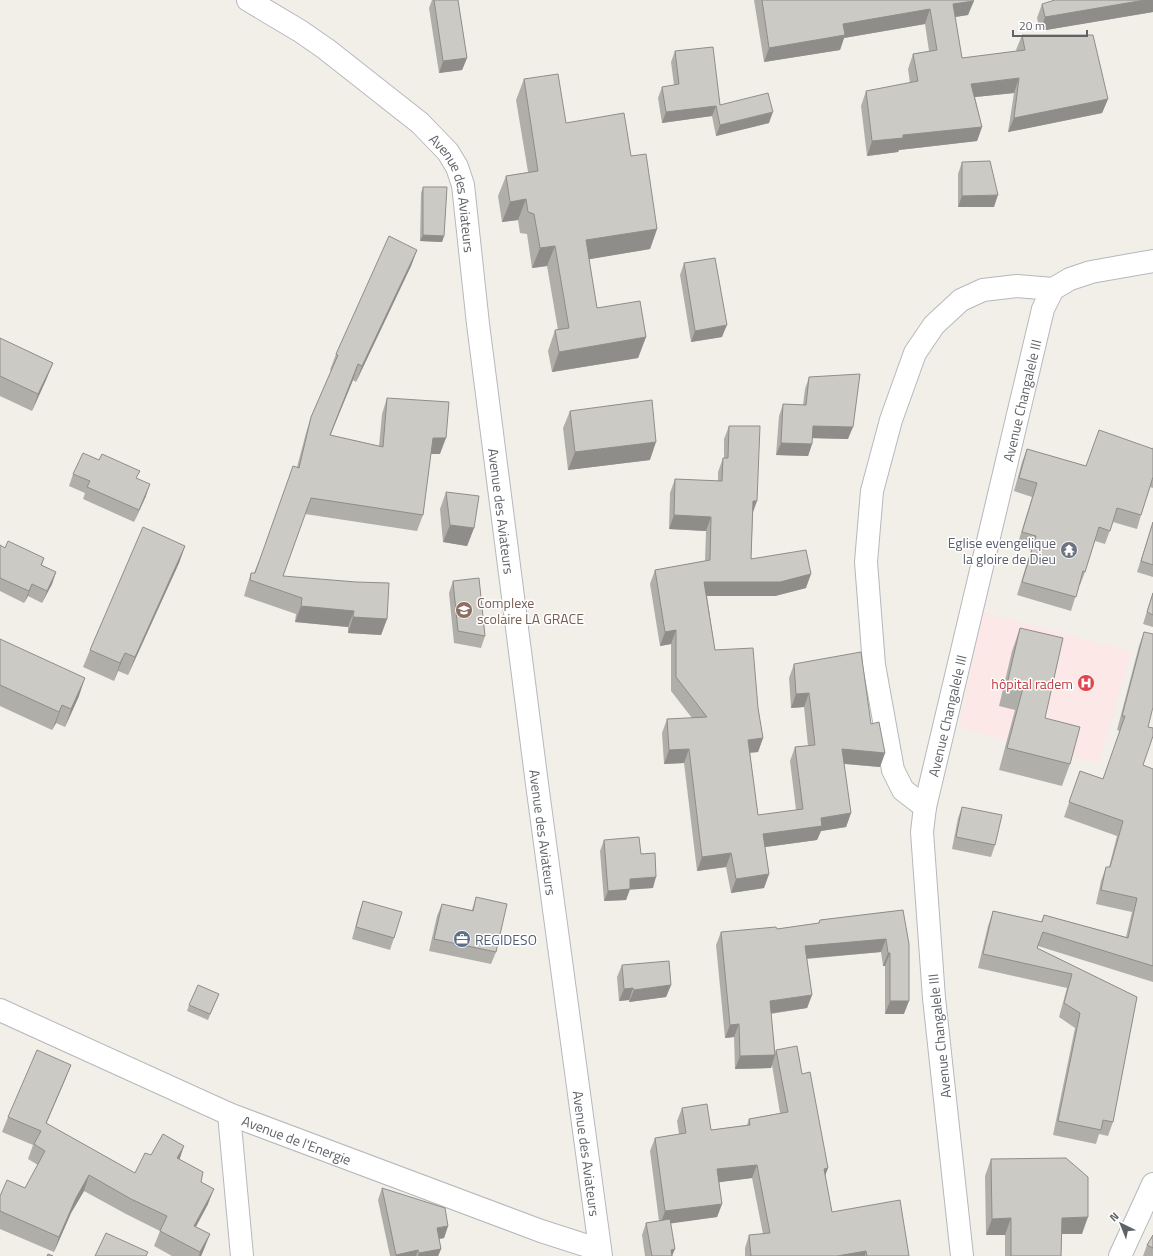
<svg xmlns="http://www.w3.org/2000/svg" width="1153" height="1256" font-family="'Titillium Web',sans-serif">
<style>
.medical{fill:#fce8e6}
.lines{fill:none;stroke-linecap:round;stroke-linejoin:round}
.street-casing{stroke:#b5b8bc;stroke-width:24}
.street{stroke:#fff;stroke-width:22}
.wall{fill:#afaea9}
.shaded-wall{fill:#8f8d8a}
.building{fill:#cccac5;stroke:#8f8d8a}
.labels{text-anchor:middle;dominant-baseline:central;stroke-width:3;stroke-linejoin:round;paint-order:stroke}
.street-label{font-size:14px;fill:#5f6368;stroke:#fff}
.worship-label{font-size:14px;fill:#5b616d;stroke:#fff;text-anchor:end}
.education-label{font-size:14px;fill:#785e54;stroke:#fff;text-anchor:start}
.health-label{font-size:14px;fill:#be3a42;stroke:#fff;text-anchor:end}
.service-label{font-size:14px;fill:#4e5e75;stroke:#fff;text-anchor:start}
</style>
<rect width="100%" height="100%" fill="#f1efe8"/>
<polygon class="medical" points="982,612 1131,651 1099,763 959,728"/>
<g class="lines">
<g class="street-casing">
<g id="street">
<path id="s1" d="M248 0 300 31 326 49 420 123 448 152 457 167 463 185 478 324 537 784 601 1256"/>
<polyline points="925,807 903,790 893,770 874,665 866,562 872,491 891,420 915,353 934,325 961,300 983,290 1017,286 1053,289"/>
<path id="s2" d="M0 1010 229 1114 541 1231 600 1250"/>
<polyline points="229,1114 242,1256"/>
<path id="s3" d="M962 1256 934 998 922 832 925 807 1043 309 1053 289 1070 279 1091 272 1153 261"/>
<polyline points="1120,1256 1153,1184"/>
</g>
</g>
<use href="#street" class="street"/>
</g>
<g class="wall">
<polygon points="432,0 458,0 467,58 462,70 439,73 429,8"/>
<polygon points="754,0 973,0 968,15 955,17 962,58 1017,51 1016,50 1022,35 1108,99 1102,113 1008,132 1014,93 975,97 982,127 977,141 899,150 898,152 867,156 861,106 866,91 910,83 908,69 913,54 929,51 925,24 844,38 840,50 764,62"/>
<polygon points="1153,0 1153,12 1040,31 1037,18 1042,4"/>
<polygon points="675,51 720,105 769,123 716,136 712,116 662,123 658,98 662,87 674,85 671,62"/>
<polygon points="524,79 566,123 631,156 657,229 650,249 589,259 597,308 646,337 638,358 552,372 548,351 555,330 558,330 547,266 532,268 527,234 520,233 518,220 502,222 498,196 506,176 528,172 516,100"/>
<polygon points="962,162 994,207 958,207 958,174"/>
<polygon points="423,187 444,236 442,242 420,241 421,193"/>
<polygon points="417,250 411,266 356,382 353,380 330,435 379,446 382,414 387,398 440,454 431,454 423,515 417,531 305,514 283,576 387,619 381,635 348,633 348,627 295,622 296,614 244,596 246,589 251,573 254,573 297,467 306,433 311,417 331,371 330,370 336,354"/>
<polygon points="684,263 722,337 691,342 680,275"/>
<polygon points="0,338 53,363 46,380 32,411 0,396"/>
<polygon points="809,377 848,439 812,438 812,444 808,456 776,455 779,416 783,404 803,405 805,389"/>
<polygon points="570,411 650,460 568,470 563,428"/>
<polygon points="729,426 753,514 751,559 806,588 775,596 707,596 715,650 758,708 763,738 758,752 750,753 758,815 796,810 790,761 795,747 808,746 804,707 791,708 789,678 794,664 871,724 885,753 880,767 844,764 851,813 846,827 821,831 817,840 765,847 769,874 764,888 731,893 726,867 697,871 684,763 664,764 662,733 667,719 692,718 671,691 671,644 660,646 650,584 655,570 705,561 706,531 669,529 670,493 675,479 718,481 718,472 723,458 724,458 724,439"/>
<polygon points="1153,447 1153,488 1150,487 1141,515 1137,529 1113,522 1105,544 1095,541 1085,572 1080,585 1079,585 1071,611 1017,595 1031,550 1017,546 1032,497 1014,491 1022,462 1027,449 1086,466 1152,449"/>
<polygon points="73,474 137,478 146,496 134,522 83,499 85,493 69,486"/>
<polygon points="446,492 474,528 467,546 443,542 440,509"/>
<polygon points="1153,522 1153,577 1137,572"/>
<polygon points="0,545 5,548 44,558 42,565 56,572 52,584 42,603 28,596 24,603 0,591"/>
<polygon points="185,546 179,563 128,675 118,671 114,681 83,667 90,650"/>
<polygon points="453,581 485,636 481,648 454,643 449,593"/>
<polygon points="1153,592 1153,627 1143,624"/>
<polygon points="1020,628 1045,718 1070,764 1062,786 999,770 1015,710 999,706 1012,651"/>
<polygon points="1144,632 1148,727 1143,765 1153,769 1153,982 1038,946 1037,948 1137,997 1113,1122 1108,1136 1099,1134 1096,1144 1053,1135 1075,1028 1059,1017 1067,988 978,968 988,926 993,911 1041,922 1044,915 1126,937 1132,912 1096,904 1101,881 1106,867 1109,867 1117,836 1064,817 1080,771 1103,779 1120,731 1117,730 1139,646"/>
<polygon points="0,639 79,696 65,727 56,723 52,730 0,706"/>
<polygon points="962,807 995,845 991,857 952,849 958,818"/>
<polygon points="604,840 641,854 653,888 630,889 626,900 604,901 600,851"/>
<polygon points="476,897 496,952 491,964 429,951 437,916 442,904 472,910"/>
<polygon points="363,901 394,938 390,950 352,939 359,913"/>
<polygon points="903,910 904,1014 885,1014 885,966 883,966 881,952 807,959 812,995 807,1008 771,1014 775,1053 776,1050 802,1074 828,1168 825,1176 832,1212 909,1256 745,1256 745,1248 749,1235 763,1234 752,1178 719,1182 722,1204 717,1217 670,1223 672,1256 645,1256 642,1235 646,1223 659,1221 650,1151 655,1138 679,1134 677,1121 682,1108 711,1130 747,1125 749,1119 780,1113 772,1065 771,1068 735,1069 734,1037 725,1038 716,945 721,932 777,929 818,923 820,920"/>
<polygon points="622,965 671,985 666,997 629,1002 629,1000 619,1001 617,977"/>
<polygon points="219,994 208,1020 187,1011 189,1005"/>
<polygon points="71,1065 65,1080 46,1124 135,1173 151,1155 179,1159 201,1182 208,1204 196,1227 210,1234 204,1249 201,1256 172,1256 154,1246 160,1231 126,1214 84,1191 71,1213 54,1252 0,1229 0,1196 25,1188 38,1165 28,1159 33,1145 2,1132 8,1117"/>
<polygon points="991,1159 1082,1234 1062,1234 1061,1256 1005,1256 1005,1235 986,1235 985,1176"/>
<polygon points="382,1188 448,1226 444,1238 439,1239 441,1249 438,1256 390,1256 378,1200"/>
<polygon points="1153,1235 1153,1256 1143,1256 1147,1245"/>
</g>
<g class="shaded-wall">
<polygon points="1145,0 1153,0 1153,12 1040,31 1045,17"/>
<polygon points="974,1 968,15 948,18 953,4"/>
<polygon points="930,9 925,24 844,38 840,50 764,62 769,48 843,24"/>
<polygon points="467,58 462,70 439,73 443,61"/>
<polygon points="1019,78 1014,93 966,98 971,84"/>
<polygon points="1108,99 1102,113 1008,132 1014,118"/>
<polygon points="716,106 712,116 662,123 666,112"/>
<polygon points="773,112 769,123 716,136 720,125"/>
<polygon points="982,127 977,141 899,150 898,152 867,156 872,141 903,135"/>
<polygon points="998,195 994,207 958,207 962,196"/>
<polygon points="526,199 518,220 502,222 510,202"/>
<polygon points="657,229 650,249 579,261 586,240"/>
<polygon points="423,235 444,236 442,242 420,241"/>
<polygon points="555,246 547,266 532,268 540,248"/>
<polygon points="417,250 411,266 356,382 362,366"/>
<polygon points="727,325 722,337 691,342 695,331"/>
<polygon points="646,337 638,358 552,372 559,352"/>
<polygon points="53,363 46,380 32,411 38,394"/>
<polygon points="358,364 353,380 324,451 330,435"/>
<polygon points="813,426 853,427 848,439 808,438"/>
<polygon points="433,438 446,438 440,454 427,454"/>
<polygon points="656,442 650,460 568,470 575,452"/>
<polygon points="781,443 812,444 808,456 776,455"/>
<polygon points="150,484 146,496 134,522 139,510"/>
<polygon points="753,501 757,501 752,515"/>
<polygon points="674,515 711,517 706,531 669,529"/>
<polygon points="450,525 474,528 467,546 443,542"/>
<polygon points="185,546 179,563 128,675 135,657"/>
<polygon points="56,572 52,584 42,603 47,591"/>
<polygon points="811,574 806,588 775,596 699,596 704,582"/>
<polygon points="32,584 28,596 24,603 29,591"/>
<polygon points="301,606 354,611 348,627 295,622"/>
<polygon points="353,617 387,619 381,635 348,633"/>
<polygon points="676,630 671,644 660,646 665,632"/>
<polygon points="125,653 118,671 114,681 120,663"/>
<polygon points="85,678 79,696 65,727 71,709"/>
<polygon points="809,693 804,707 791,708 796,694"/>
<polygon points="62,705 56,723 52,730 59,712"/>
<polygon points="763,738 758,752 743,753 748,740"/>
<polygon points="689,749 684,763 664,764 669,750"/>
<polygon points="842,749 885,753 880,767 837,763"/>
<polygon points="851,813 846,827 821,831 817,840 758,848 763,834 821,818"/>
<polygon points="731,853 726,867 697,871 702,857"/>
<polygon points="769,874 764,888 731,893 736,879"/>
<polygon points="656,877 653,888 626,890 630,879"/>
<polygon points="630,889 626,900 604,901 608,891"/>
<polygon points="886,939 881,952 800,959 805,946"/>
<polygon points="888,953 890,953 885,966 883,966"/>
<polygon points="671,985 666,997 629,1002 634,990"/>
<polygon points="633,988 629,1000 619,1001 624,989"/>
<polygon points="812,995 807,1008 765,1014 770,1001"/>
<polygon points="890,1001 909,1001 904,1014 885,1014"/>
<polygon points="739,1024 734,1037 725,1038 730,1025"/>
<polygon points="775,1055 771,1068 735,1069 740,1056"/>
<polygon points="71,1065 65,1080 40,1138 46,1123"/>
<polygon points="184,1146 179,1161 177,1158"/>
<polygon points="757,1165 752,1178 713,1183 717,1169"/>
<polygon points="828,1168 823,1181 824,1169"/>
<polygon points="89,1175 84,1191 71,1213 54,1252 59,1237 76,1198"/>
<polygon points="214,1189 208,1204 188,1241 194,1226"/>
<polygon points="722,1204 717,1217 660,1225 665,1211"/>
<polygon points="1088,1217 1082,1234 1056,1234 1062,1218"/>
<polygon points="1011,1218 1005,1235 986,1235 992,1219"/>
<polygon points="448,1226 444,1238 433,1240 437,1228"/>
<polygon points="210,1234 204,1249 201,1256 199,1256 200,1252"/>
<polygon points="441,1249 438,1256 418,1256 419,1253"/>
<polygon points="675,1249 672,1256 668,1256 671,1250"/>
<polygon points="418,1250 416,1256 396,1256 396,1255"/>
<polygon points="866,1251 865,1256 837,1256"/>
</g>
<g class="building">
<polygon points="434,0 458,0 467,58 443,61"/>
<polygon points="762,0 973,0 974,1 953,4 962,58 1025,50 1022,35 1093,35 1108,99 1014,118 1019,78 971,84 982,127 903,135 903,138 872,141 866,91 918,81 913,54 937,50 930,9 843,24 845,35 769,48"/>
<polygon points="1055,0 1145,0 1045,17 1042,4"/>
<polygon points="713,47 720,105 768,93 773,112 720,125 716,106 666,112 662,87 679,84 675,51"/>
<polygon points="558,74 566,123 624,113 631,156 646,154 657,229 586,240 597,308 640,301 646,337 559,352 555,330 569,328 555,246 540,248 534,214 528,212 526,199 510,202 506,176 538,171 524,79"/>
<polygon points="990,161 998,195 962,196 962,162"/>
<polygon points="423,187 447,187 444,236 423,235"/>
<polygon points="389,236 417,250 362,366 358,364 330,435 383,447 387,398 449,402 446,438 433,438 423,515 311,498 283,576 356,582 389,583 387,619 353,617 354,611 301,606 302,598 250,580 251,573 255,573 293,466 299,468 311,417 338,355 336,354"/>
<polygon points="715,258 727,325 695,331 684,263"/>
<polygon points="0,338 53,363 38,394 0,376"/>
<polygon points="860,374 853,427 813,426 812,444 781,443 783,404 806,405 809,377"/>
<polygon points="652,400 656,442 575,452 570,411"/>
<polygon points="729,426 760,426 757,501 753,501 751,559 806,550 811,574 780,582 704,582 715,650 753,648 758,708 763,738 748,740 758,815 803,809 795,747 815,745 809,693 796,694 794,664 861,652 871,724 879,722 885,753 842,749 851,813 821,818 822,826 763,834 769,874 736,879 731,853 702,857 689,749 669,750 667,719 707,717 676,677 676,630 665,632 655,570 710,560 711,517 674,515 675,479 722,481 723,458 728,458"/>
<polygon points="1099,430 1153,449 1153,477 1141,515 1117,508 1110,531 1099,527 1085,572 1083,571 1076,597 1022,582 1036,536 1022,532 1037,483 1019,478 1027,449 1086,466"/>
<polygon points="83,453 99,460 102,454 140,471 136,478 150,484 139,510 87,487 90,481 73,474"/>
<polygon points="446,492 479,496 474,528 450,525"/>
<polygon points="1153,522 1153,565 1141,561"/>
<polygon points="143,527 185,546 135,657 125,653 120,663 90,650"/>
<polygon points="8,541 44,558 41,565 56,572 47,591 32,584 29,591 0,578 0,545 5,548"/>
<polygon points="479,578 485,636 458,631 453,581"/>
<polygon points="1153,593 1153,615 1147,612"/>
<polygon points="1020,628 1063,638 1045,718 1080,727 1070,764 1007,748 1023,688 1007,684"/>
<polygon points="1144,632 1153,634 1153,707 1148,727 1153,728 1153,736 1143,765 1153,769 1153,966 1043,932 1037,948 1137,997 1113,1122 1103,1120 1101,1130 1058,1121 1080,1013 1064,1003 1072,974 983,954 993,911 1042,922 1044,915 1128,938 1137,898 1101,890 1106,867 1110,867 1123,821 1069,802 1080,771 1103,779 1125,716 1122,716"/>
<polygon points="0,639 85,678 71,709 62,705 59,712 0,685"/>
<polygon points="962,807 1002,815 995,845 956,837"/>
<polygon points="639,837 641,854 655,853 656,877 630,879 630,889 608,891 604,840"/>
<polygon points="476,897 507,904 496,952 434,939 442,904 473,911"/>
<polygon points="363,901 402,912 394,938 356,927"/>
<polygon points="903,910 909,944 909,1001 890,1001 890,953 888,953 886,939 805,946 812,995 770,1001 775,1055 740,1056 739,1024 730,1025 721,932 776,927 777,929 819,923 820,920"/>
<polygon points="669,961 671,985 634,990 633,988 624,989 622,965"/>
<polygon points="198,985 219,994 210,1014 189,1005"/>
<polygon points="797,1046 802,1074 810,1072 828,1168 824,1169 832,1212 900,1200 909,1256 867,1256 866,1251 837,1256 751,1256 749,1235 770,1233 757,1165 717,1169 722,1204 665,1211 655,1138 686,1133 682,1108 707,1104 711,1130 750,1125 749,1119 788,1112 776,1050"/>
<polygon points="37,1050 71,1065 46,1123 135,1173 145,1153 151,1155 163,1134 184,1146 177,1158 203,1172 201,1182 214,1189 194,1226 210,1234 200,1252 160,1231 167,1216 131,1199 89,1175 76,1198 59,1237 0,1211 0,1196 7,1180 25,1188 45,1151 34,1144 41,1131 8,1117"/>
<polygon points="1066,1158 1088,1177 1088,1217 1062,1218 1061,1256 1011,1256 1011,1218 992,1219 991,1159"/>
<polygon points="382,1188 445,1208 448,1226 437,1228 441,1249 419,1253 418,1250 396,1255"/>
<polygon points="670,1219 675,1249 671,1250 672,1256 652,1256 646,1223"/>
<polygon points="106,1233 148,1252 146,1256 95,1256"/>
<polygon points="1153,1235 1153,1248 1147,1245"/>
<polygon points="48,1254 53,1256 47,1256"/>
</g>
<defs>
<g id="temple-disc" transform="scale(0.9)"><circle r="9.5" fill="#6b7280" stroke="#fff"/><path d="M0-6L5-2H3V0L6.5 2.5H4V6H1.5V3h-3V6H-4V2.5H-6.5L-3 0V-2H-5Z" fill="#fff"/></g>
<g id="school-disc" transform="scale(0.9)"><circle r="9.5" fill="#8d6e63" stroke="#fff"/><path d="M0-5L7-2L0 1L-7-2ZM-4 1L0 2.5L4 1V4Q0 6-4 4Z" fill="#fff"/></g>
<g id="hospital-disc" transform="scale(0.9)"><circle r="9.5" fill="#e0444e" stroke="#fff"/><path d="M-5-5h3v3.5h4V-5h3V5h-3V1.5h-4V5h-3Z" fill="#fff"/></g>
<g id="office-disc" transform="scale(0.9)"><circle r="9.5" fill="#5c6f8a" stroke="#fff"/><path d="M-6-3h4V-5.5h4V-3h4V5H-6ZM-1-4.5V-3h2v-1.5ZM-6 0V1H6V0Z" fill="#fff"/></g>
</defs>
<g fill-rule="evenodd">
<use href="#temple-disc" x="1069" y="550"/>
<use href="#school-disc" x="464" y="610"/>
<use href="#hospital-disc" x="1086" y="683"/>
<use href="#office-disc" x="462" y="939"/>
</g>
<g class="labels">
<g class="street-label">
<text stroke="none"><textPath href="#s1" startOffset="293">Avenue des Aviateurs</textPath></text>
<text stroke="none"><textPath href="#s3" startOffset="869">Avenue Changalele III</textPath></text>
<text stroke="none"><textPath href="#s1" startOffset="617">Avenue des Aviateurs</textPath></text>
<text stroke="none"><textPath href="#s3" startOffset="545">Avenue Changalele III</textPath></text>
<text stroke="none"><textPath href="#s1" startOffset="941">Avenue des Aviateurs</textPath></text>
<text transform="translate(939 1036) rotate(-96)">Avenue Changalele III</text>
<text stroke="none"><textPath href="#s2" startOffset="324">Avenue de l'Energie</textPath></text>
<text stroke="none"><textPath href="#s1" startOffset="1265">Avenue des Aviateurs</textPath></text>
</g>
<g class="worship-label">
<text x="1056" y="542">Eglise evengelique<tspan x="1056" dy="16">la gloire de Dieu</tspan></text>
</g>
<g class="education-label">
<text x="477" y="602">Complexe<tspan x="477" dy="16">scolaire LA GRACE</tspan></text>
</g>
<g class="health-label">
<text x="1073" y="683">hôpital radem</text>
</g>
<g class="service-label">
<text x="475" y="939">REGIDESO</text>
</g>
</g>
<g transform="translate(1121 1224) rotate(317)" stroke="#ffffff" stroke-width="3" paint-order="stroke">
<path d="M0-3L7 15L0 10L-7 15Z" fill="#5f6368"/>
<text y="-6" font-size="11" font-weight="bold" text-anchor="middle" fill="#5f6368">N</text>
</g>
<path d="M1013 30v6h74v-6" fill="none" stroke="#5f6368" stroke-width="2"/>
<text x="1019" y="30" font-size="12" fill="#5f6368" stroke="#ffffff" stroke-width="3" paint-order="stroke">20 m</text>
</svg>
